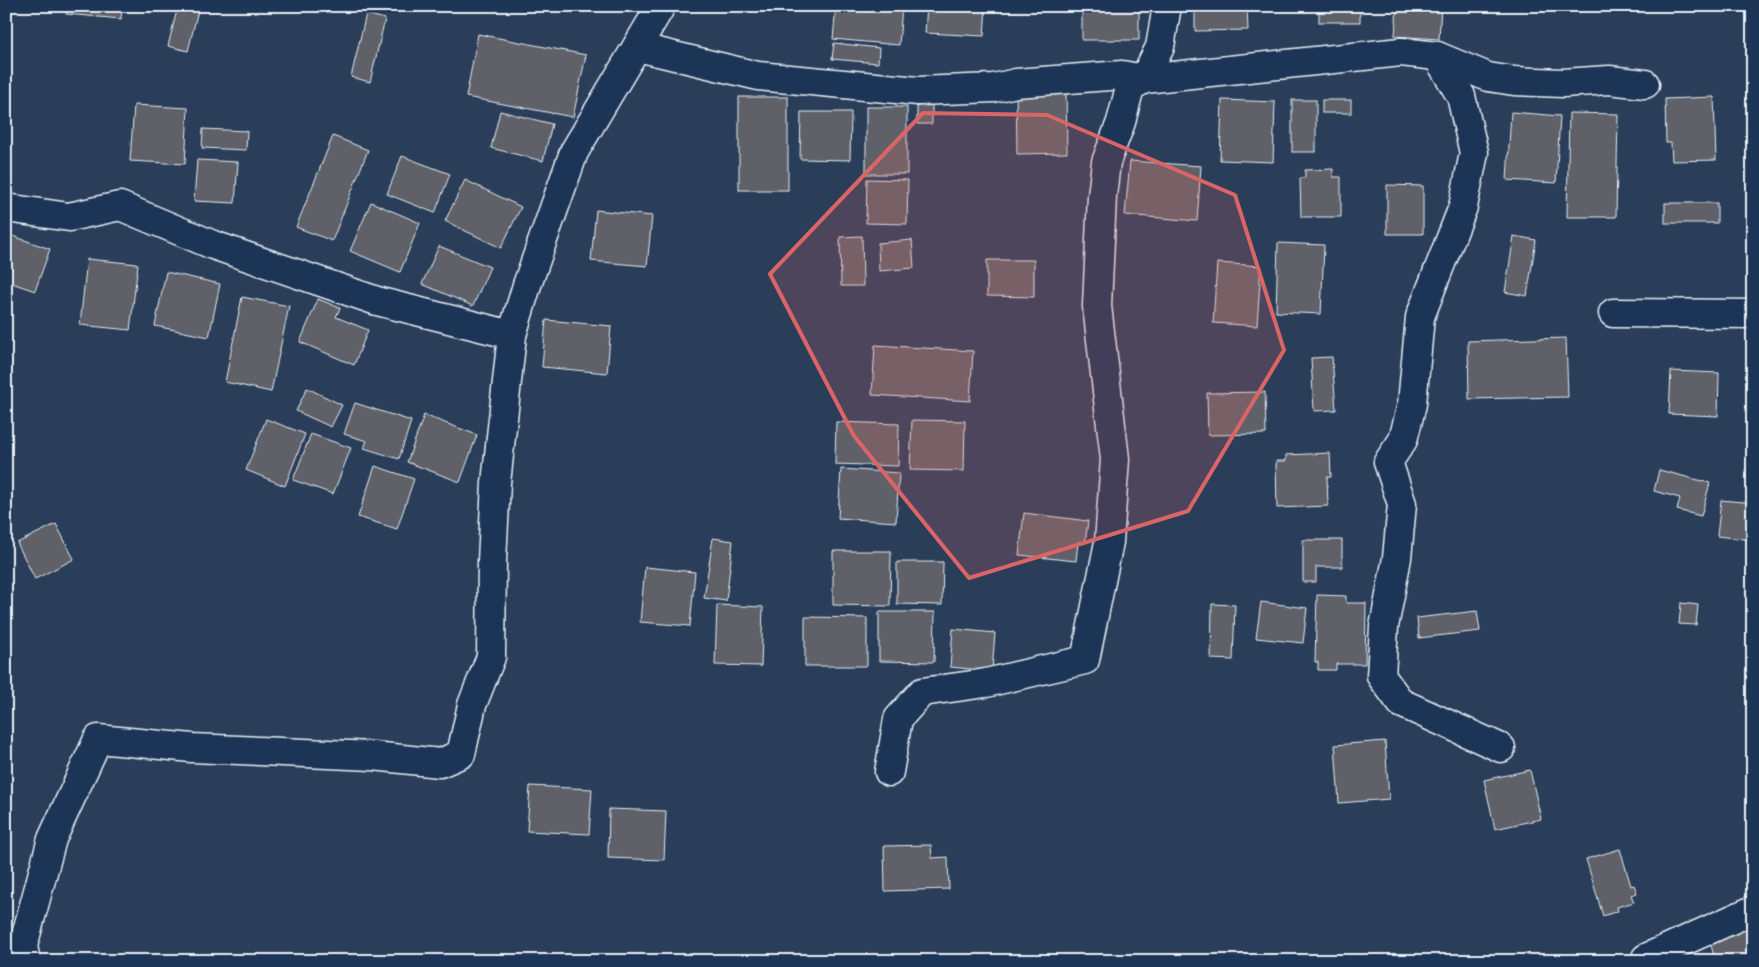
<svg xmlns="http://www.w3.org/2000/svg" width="1759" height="967" font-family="Caveat,sans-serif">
<rect width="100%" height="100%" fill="#2a3e5a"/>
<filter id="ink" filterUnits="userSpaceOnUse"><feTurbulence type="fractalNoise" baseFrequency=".02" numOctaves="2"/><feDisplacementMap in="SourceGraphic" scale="10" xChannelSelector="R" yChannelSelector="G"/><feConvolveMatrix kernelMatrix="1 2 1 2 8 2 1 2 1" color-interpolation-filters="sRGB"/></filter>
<g filter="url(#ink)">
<!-- building -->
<g fill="#5e6168" stroke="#e8f1f8">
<path d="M67 6H122L121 19 66 14Z"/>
<path d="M178 6H199L188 51 168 46Z"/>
<path d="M836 6H902L899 45 833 39Z"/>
<path d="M927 6H986L984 36 925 33Z"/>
<rect x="1082" y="6" width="57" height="34"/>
<path d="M1195 6H1247L1248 30 1195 31Z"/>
<rect x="1319" y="6" width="41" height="16"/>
<path d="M1397 6H1441L1439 39 1395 36Z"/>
<path d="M366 14 385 19 370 82 351 77Z"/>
<path d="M478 34 586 55 573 117 466 97Z"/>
<path d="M834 43 879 48 878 63 832 59Z"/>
<path d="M1016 89H1066L1067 153 1017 154Z"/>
<rect x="739" y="97" width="49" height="93"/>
<path d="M1714 97 1716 160 1672 161 1671 143H1666L1665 99Z"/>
<path d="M1222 100 1275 102 1273 162 1220 160Z"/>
<rect x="1292" y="100" width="24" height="52"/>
<rect x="1322" y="100" width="29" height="13"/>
<path d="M134 105 188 108 185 164 130 161Z"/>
<path d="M932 105V124H917V106Z"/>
<rect x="866" y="107" width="41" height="67"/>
<path d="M500 111 552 124 543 161 491 148Z"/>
<path d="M801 112H851L850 160 800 159Z"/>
<path d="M1511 112 1560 116 1556 183 1507 180Z"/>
<path d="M1569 113 1618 114 1616 217H1567Z"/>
<path d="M203 129 247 131 246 150 202 148Z"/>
<path d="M333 136 368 150 332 241 296 227Z"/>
<path d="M402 156 450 174 435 213 387 194Z"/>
<path d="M197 160 238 162 235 203 194 201Z"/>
<path d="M1130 161 1201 166 1197 221 1125 215Z"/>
<path d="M1333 169V177H1341V217H1301L1300 178H1305V170Z"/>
<path d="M867 179 908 180 907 224 866 223Z"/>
<path d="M465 180 521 207 501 248 445 221Z"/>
<path d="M1387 185 1423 186V234H1387Z"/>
<path d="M371 202 420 223 400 272 350 251Z"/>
<rect x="1665" y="203" width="52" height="20"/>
<path d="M596 210 652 216 647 266 591 261Z"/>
<path d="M10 235 50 249 35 291 6 281V244Z"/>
<path d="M862 236 863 286H841L840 237Z"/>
<path d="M1514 236 1536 240 1527 296 1505 292Z"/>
<path d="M912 240 914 268 879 271 878 243Z"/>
<path d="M1278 243 1324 245 1321 314 1276 312Z"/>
<path d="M439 246 490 267 473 306 422 284Z"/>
<path d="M87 259 138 264 130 330 80 325Z"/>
<path d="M987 260H1034V297L987 296Z"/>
<path d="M1217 263 1261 266 1257 326 1213 323Z"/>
<path d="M166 272 220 284 209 337 155 326Z"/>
<path d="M242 297 289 306 271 392 225 382Z"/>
<path d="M318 299 340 308 336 317 368 330 354 365 300 342Z"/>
<path d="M546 320 611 326 607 373 542 367Z"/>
<path d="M1566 338 1568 397 1469 399 1468 341Z"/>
<path d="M875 345 973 351 970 401 872 395Z"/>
<path d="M1332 357 1336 410 1314 411 1311 358Z"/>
<path d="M1671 371 1719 373 1718 416 1669 414Z"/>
<path d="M307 388 342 405 331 427 296 411Z"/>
<path d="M1265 392 1266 434 1208 435 1207 393Z"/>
<path d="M355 403 411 421 399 459 364 448 367 441 344 434Z"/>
<path d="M424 415 477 435 460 482 407 462Z"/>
<path d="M266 419 305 434 285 486 246 470Z"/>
<path d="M912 420 965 421 964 471 910 470Z"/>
<path d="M836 422 899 424 898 466 835 464Z"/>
<path d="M311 434 351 448 333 494 293 480Z"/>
<path d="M1330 453 1331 477H1327L1328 506 1277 508 1276 461H1286V455Z"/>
<path d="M375 466 414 479 397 529 358 517Z"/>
<path d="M841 469 899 473 896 522 838 518Z"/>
<path d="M1659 470 1710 483 1701 516 1677 510 1680 498 1654 491Z"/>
<path d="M1721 500 1753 503V540L1717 536Z"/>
<path d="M1024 513 1088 521 1085 543 1078 542 1076 561 1019 555Z"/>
<path d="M56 524 74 559 35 579 17 543Z"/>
<path d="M713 538 733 541 726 601 704 598Z"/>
<path d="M1303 540H1342V567H1316V582H1303Z"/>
<path d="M833 551H891L890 606 833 605Z"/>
<path d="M897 562H943L942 605 897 604Z"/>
<path d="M645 567 695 572 690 626 640 622Z"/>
<path d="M1317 595 1346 596V603H1366L1365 664H1336V670H1318V662H1315Z"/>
<path d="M1261 602 1307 608 1303 643 1256 638Z"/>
<path d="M1681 603 1698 605 1696 625 1679 624Z"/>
<path d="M1212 604 1235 605 1233 660 1211 659Z"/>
<path d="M717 605 763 607 761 666 715 665Z"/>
<path d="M1477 611 1480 631 1419 638 1417 618Z"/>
<path d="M879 612H935L934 662 879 661Z"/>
<path d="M805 617 867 618V666H805Z"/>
<path d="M953 629 995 633 992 671 950 667Z"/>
<path d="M1385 741 1389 799 1339 803 1335 745Z"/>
<path d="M1530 770 1541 819 1495 829 1484 780Z"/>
<path d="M530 786 592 789 589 834 527 831Z"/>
<path d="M609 809 666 811 664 860 608 858Z"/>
<path d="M931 845 932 858 948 857 949 889 885 891 884 846Z"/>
<path d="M1620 849 1631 886 1634 885 1637 893 1631 895 1634 902 1617 907 1618 911 1603 916 1586 859Z"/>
<path d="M1749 927 1753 959 1715 961 1710 941 1731 936 1730 931Z"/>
</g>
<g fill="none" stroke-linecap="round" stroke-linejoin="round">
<defs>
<g id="minor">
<path d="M637 47 758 76 918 91 994 88 1016 83 1122 75 1144 79 1401 52 1437 56 1488 77 1514 81 1563 83 1609 80 1645 84"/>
<path d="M1437 56 1461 96 1474 153 1463 207 1420 317 1412 404 1403 440 1388 462 1402 504 1397 558 1384 627 1381 676 1401 703 1501 748"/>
<path d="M6 208 69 217 120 206 213 245 377 301 512 335"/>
<path d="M1613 313 1753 314"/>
<path d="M889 772 898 719 922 692 986 683 1085 660 1109 542 1115 459 1097 306 1102 196 1106 162 1121 122 1130 87 1144 79 1160 47 1167 6"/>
<path d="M1646 958 1753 910"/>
<path d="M26 961 23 946 52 839 98 739 192 748 373 756 440 763 461 754 472 705 491 657 492 561 496 483 512 335 527 285 574 152 661 6"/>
</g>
</defs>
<!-- minor casing -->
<use href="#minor" stroke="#e8f1f8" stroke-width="31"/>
<!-- minor -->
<use href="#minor" stroke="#1d3557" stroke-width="28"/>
</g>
</g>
<!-- marked area -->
<path fill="#db6466" fill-opacity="0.2" stroke="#db6466" stroke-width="4" stroke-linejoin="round" d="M923 113 1047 115 1235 195 1284 350 1188 511 969 578 854 436 770 274Z"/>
<!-- margin -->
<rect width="1759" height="967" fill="none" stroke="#1d3557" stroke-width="25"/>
<rect x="12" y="12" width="1734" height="942" fill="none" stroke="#e8f1f8" stroke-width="2" filter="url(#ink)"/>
</svg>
